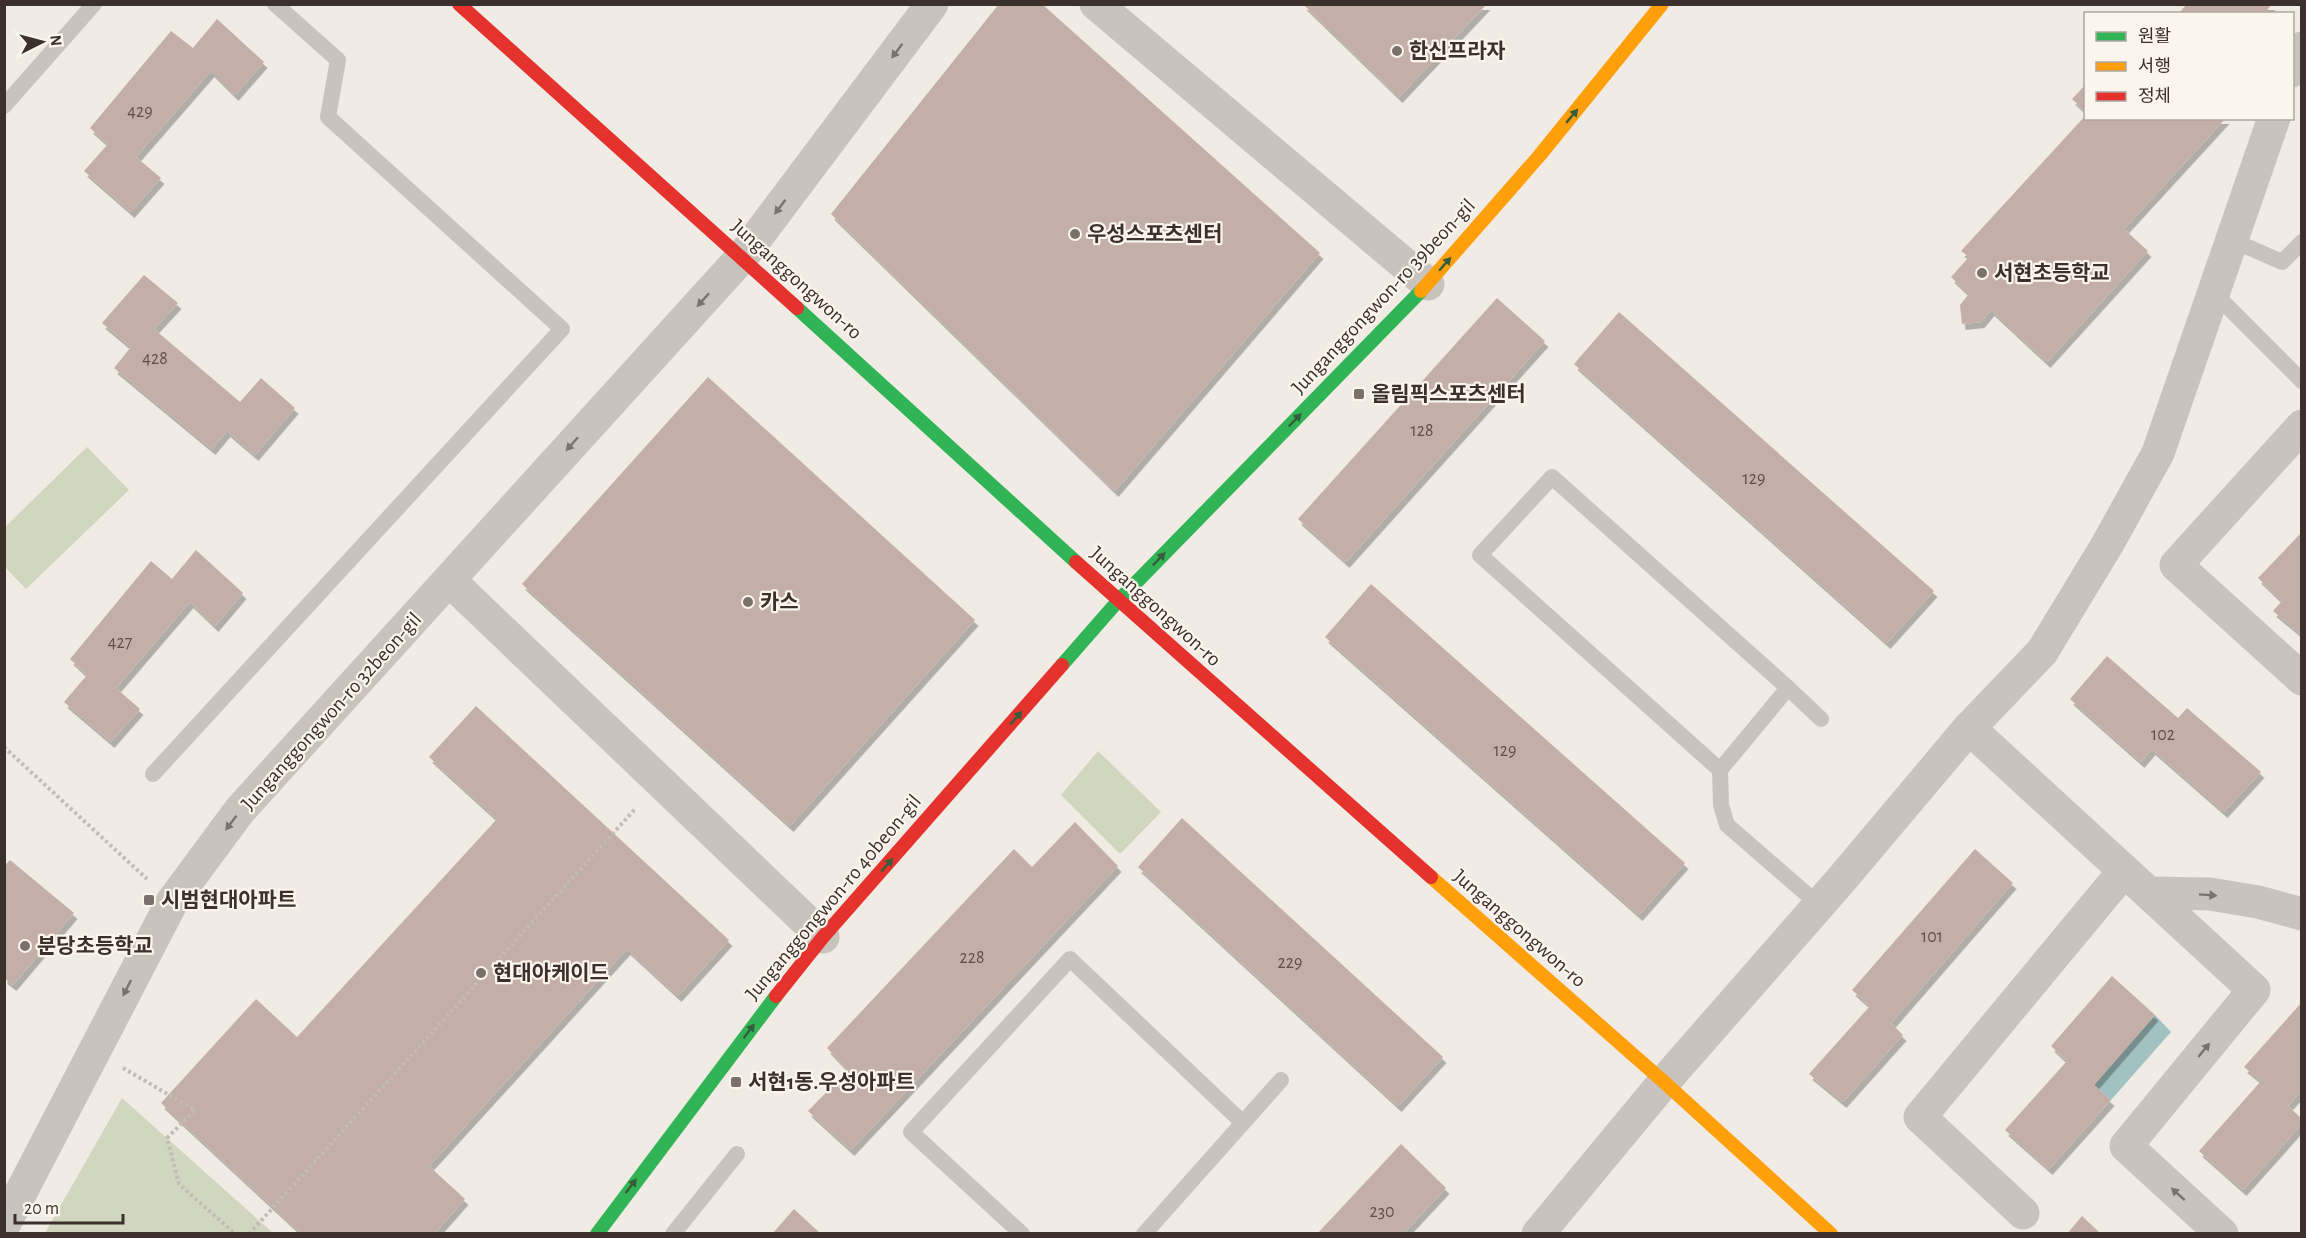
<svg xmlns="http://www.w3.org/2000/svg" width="2306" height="1238" font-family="'Alegreya Sans','Noto Sans KR',sans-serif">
<defs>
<filter id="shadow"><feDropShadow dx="3.5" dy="6" stdDeviation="0" flood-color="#0004"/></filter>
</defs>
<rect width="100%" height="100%" fill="#f0ebe5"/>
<!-- green -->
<g fill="#d1d6bf">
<path d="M87 447 129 490 26 589 5 567V527Z"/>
<path d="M1098 751 1161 812 1120 854 1061 795Z"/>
<path d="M122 1098 273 1233H45Z"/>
</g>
<!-- water -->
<path fill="#a1c2c1" d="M2155 1015 2171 1032 2111 1100 2094 1085Z"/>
<!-- building -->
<g fill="#c3afa7" filter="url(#shadow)">
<path d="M999 4H1042L1320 253 1115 491 831 214Z"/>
<path d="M1303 4H1487L1399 97Z"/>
<path d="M2187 4H2272L2264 14H2178Z"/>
<path d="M217 19 264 62 235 95 211 71 136 157 161 178 131 212 84 171 108 144 90 128 171 31 193 48Z"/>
<path d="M2086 84V112L2072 99Z"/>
<path d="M2086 115V118H2226L2124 229 2148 251 2047 362 1991 310 1981 322 1962 324 1960 305 1969 294 1951 277 1969 257 1961 251Z"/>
<path d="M144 275 178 303 154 329 240 402 261 378 295 408 255 455 227 431 212 449 114 368 131 347 102 323Z"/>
<path d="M1497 298 1545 341 1346 562 1298 519Z"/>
<path d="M1619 312 1934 591 1887 643 1574 364Z"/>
<path d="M708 377 975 620 790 826 522 584Z"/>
<path d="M2302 532V635L2273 611 2282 601 2258 578Z"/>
<path d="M196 550 243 593 215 626 190 602 116 688 140 709 111 742 64 702 87 675 70 659 151 561 172 579Z"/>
<path d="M1371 584 1685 863 1639 915 1325 637Z"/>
<path d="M2107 656 2178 718 2187 708 2261 772 2224 812 2152 749 2141 762 2070 699Z"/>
<path d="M476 706 729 940 678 996 627 949 429 1166 465 1199 434 1234H302L161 1103 256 999 297 1037 497 819 429 757Z"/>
<path d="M1182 818 1443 1057 1398 1106 1138 867Z"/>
<path d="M1075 822 1118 866 851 1150 808 1111 848 1070 827 1048 1014 849 1032 867Z"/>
<path d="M1975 849 2013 883 1891 1023 1903 1035 1843 1102 1809 1074 1870 1006 1852 990Z"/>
<path d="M10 860 74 913 13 985 4 978V866Z"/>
<path d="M2112 976 2155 1015 2094 1085 2111 1100 2049 1169 2005 1130 2067 1061 2051 1046Z"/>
<path d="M2302 1002V1090L2288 1106 2302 1119V1124L2243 1190 2199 1151 2261 1081 2244 1067Z"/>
<path d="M1401 1144 1446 1188 1403 1234H1317Z"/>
<path d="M794 1209 821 1234H772Z"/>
<path d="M2082 1216 2101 1234H2067Z"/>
</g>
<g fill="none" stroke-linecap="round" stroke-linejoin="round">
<!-- path -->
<g stroke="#c2bbb6" stroke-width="4" stroke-dasharray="3 3" stroke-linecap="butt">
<path d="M4 747 147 879"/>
<path d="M123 1068 195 1110 167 1138 179 1184 235 1234"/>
<path d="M249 1234 636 808"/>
</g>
<!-- lane -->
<g stroke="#c9c3be" stroke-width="16">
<path d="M4 106 94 4"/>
<path d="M2232 240 2282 262 2302 242"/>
<path d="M2213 292 2302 381"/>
<path d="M1788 688 1821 719"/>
<path d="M1720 770 1480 555 1552 477 1788 688 1720 770 1721 805 1727 825 1818 904"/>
<path d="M153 774 562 329 328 117 338 60 275 4"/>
<path d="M673 1234 737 1154"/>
<path d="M1022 1234 911 1132 1070 959 1242 1122"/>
<path d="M1144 1234 1281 1080"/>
</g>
<!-- street -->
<g stroke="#c9c3be" stroke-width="33">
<path d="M1096 4 1428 284"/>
<path d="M2292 71 2302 48"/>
<path d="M2302 426 2176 565 2302 679"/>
<path d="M449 580 823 937"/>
<path d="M1969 728 2254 990 2126 1146 2222 1234"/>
<path d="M2149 893 2210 894 2258 902 2302 914"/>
<path d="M2023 1213 1920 1117 2124 871"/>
<path d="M4 1225 172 902 240 810 742 257 932 4"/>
<path d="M1538 1234 1664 1082 1841 880 1969 728 2042 652 2107 545 2158 453 2274 118"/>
</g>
<!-- fast -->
<g stroke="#30b455" stroke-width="14">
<path d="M797 308 1076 562"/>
<path d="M1062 665 1118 601 1421 291"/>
<path d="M597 1234 776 996"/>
</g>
<!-- slow -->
<g stroke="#ff9f0a" stroke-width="14">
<path d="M1421 291 1540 155 1662 4"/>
<path d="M1431 877 1664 1082 1831 1234"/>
</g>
<!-- jam -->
<g stroke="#e5322d" stroke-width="14">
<path d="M459 4 797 308"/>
<path d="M1076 562 1431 877"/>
<path d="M776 996 823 937 1062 665"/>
</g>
</g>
<!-- one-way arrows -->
<defs><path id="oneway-solid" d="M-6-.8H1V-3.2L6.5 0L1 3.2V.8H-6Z" transform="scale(1.5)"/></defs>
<g fill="#7b726d">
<use href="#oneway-solid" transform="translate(897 51) rotate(127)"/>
<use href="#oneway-solid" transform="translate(780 207) rotate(127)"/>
<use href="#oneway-solid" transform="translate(703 300) rotate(132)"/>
<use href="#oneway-solid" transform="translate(572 444) rotate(132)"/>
<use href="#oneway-solid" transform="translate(231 823) rotate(127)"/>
<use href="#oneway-solid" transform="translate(2208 895) rotate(4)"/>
<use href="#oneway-solid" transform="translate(127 988) rotate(117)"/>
<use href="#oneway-solid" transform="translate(2204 1050) rotate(-51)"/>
<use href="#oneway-solid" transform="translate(2178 1194) rotate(-138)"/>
</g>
<g fill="#375e3a">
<use href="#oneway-solid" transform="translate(1572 116) rotate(-50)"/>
<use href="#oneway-solid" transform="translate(1445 264) rotate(-49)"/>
<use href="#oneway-solid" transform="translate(1295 420) rotate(-46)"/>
<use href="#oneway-solid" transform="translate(1159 559) rotate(-46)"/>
<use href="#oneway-solid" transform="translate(1016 718) rotate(-49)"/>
<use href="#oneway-solid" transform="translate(887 865) rotate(-49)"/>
<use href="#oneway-solid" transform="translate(749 1031) rotate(-53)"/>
<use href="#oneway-solid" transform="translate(631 1186) rotate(-53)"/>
</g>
<!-- markers -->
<g fill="#7a716c" stroke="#fbf5ee" stroke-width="2">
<circle cx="1397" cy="51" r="6"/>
<circle cx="1075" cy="234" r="6"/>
<circle cx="1982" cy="273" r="6"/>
<rect x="1353" y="388" width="12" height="12" rx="3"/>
<circle cx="748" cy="602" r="6"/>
<rect x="143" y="894" width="12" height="12" rx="3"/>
<circle cx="25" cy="946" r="6"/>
<circle cx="481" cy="973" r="6"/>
<rect x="730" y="1076" width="12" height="12" rx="3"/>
</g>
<g text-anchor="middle" stroke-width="4.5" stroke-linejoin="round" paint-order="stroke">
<!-- number labels -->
<g font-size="18" fill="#5d504a">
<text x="140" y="117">429</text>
<text x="155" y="364">428</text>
<text x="1422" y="436">128</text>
<text x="1754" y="484">129</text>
<text x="120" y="648">427</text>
<text x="2163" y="740">102</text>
<text x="1505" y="756">129</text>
<text x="1932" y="942">101</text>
<text x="972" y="963">228</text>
<text x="1290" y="968">229</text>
<text x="1382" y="1217">230</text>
</g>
<!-- poi labels -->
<g font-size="21" font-weight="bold" fill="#3b302b" stroke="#fbf5ee" text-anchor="start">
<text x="1409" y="58">한신프라자</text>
<text x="1087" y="241">우성스포츠센터</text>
<text x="1994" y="280">서현초등학교</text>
<text x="1371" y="401">올림픽스포츠센터</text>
<text x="760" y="609">카스</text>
<text x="161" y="907">시범현대아파트</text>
<text x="37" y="953">분당초등학교</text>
<text x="493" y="980">현대아케이드</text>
<text x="748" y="1089">서현1동.우성아파트</text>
</g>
<!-- street labels -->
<g font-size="21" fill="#3b302b" stroke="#fbf5ee">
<text transform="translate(797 279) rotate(42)" y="7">Junganggongwon-ro</text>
<text transform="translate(1383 296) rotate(-47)" y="7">Junganggongwon-ro 39beon-gil</text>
<text transform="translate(1156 606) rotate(42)" y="7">Junganggongwon-ro</text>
<text transform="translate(331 711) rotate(-48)" y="7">Junganggongwon-ro 32beon-gil</text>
<text transform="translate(833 897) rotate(-50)" y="7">Junganggongwon-ro 40beon-gil</text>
<text transform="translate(1520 928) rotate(41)" y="7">Junganggongwon-ro</text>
</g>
</g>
<!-- border -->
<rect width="2306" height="1238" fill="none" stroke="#3b302b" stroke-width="12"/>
<!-- legend -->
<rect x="2084" y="12" width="210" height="108" fill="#fbf5ee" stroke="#aea6a0" stroke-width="1.5"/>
<rect x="2096" y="32" width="30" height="9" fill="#30b455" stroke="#aea6a0" stroke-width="1.5"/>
<text x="2138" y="42" font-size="18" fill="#3b302b">원활</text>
<rect x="2096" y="62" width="30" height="9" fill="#ff9f0a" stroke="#aea6a0" stroke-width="1.5"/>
<text x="2138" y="72" font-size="18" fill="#3b302b">서행</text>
<rect x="2096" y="92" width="30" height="9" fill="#e5322d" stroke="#aea6a0" stroke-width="1.5"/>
<text x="2138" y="102" font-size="18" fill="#3b302b">정체</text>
<!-- north arrow -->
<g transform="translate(42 42) rotate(84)" stroke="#fbf5ee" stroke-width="4.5" paint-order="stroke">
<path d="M0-4.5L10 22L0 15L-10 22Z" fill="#3b302b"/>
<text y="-9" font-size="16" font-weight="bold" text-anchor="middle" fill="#3b302b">N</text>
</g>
<!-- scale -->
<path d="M15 1214v9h108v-9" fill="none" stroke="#3b302b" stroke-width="3"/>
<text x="24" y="1214" font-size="18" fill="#3b302b" stroke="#fbf5ee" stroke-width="4.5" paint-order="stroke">20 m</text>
</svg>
